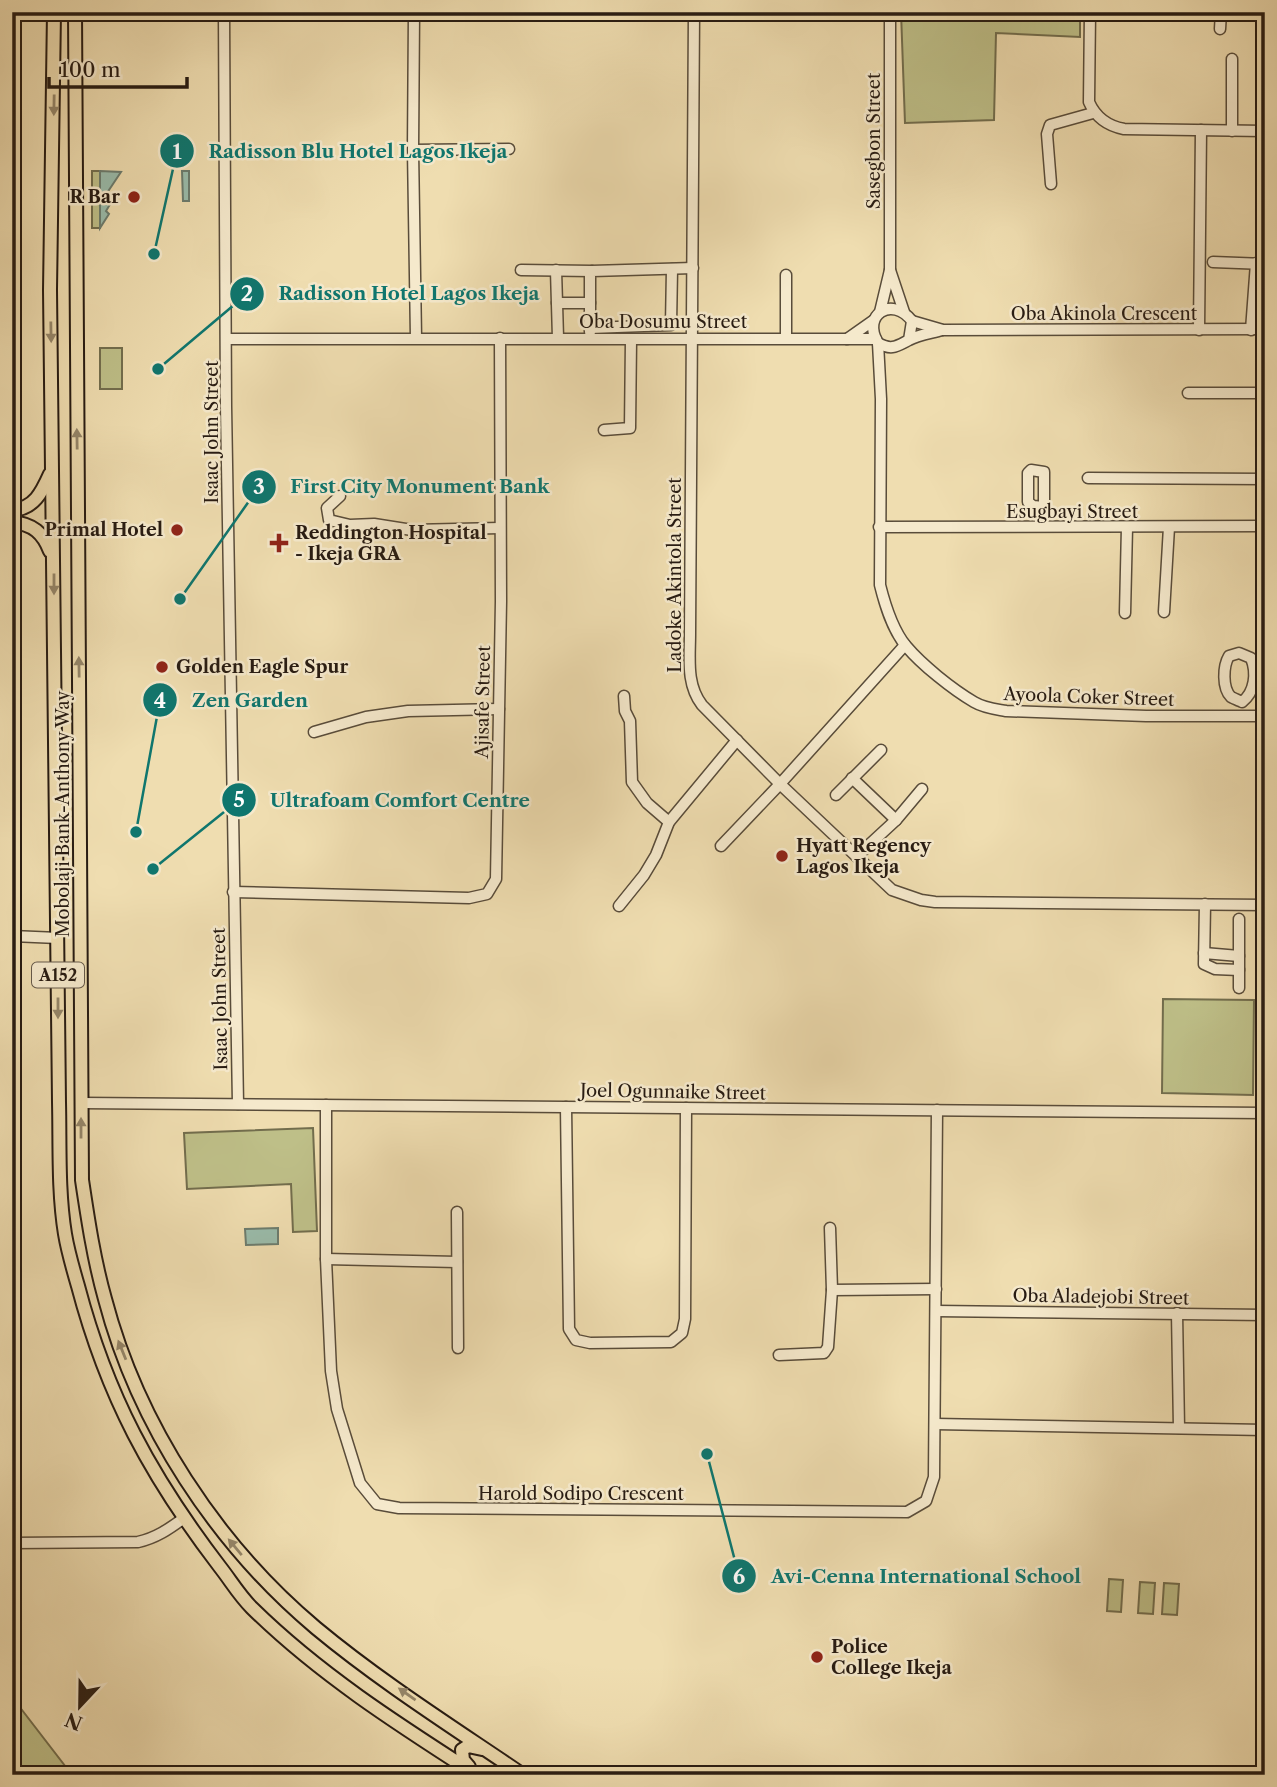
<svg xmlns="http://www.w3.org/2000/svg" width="1277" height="1787" font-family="'Libre Caslon Text',serif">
<rect width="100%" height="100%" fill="#efddb0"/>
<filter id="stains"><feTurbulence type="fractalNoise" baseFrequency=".00286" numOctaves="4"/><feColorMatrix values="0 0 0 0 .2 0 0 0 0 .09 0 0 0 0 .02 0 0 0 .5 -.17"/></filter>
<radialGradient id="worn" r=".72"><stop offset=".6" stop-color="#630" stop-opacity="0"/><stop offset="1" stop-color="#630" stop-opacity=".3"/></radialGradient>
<!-- green -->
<g fill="#bebf88" stroke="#726d4d" stroke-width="2">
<path d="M901 12H1080V37L996 33 994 120 905 123Z"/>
<rect x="92" y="171" width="8" height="57"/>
<rect x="100" y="348" width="22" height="41"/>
<path d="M1163 999 1254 1000 1253 1095 1162 1093Z"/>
<path d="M313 1128 317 1231 293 1232 291 1184 187 1189 184 1133Z"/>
<path d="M1109 1579 1123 1580 1121 1612 1107 1611Z"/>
<path d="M1140 1582 1155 1583 1153 1614 1138 1613Z"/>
<path d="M1164 1583 1179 1584 1177 1615 1162 1614Z"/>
<path d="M12 1697 72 1775H12Z"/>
</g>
<!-- water -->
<g fill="#9abcab" stroke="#6c7c6e" stroke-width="2">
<path d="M100 171 121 172 105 196 112 201 106 211 109 214 100 228Z"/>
<path d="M182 171H189V201H183Z"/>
<path d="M278 1228V1244L246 1245 245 1229Z"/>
</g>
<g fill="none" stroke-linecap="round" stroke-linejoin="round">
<defs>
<g id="minor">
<path d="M224 12 226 406 238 1104"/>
<path d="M414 12 413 150 416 338"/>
<path d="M694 12 690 633C690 659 686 684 702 705L780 784 892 890 921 900 935 902 1265 905"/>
<path d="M890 12V270L904 312"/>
<path d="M1090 12 1089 102C1096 118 1108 126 1124 129L1265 131"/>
<path d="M1220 29 1221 12"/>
<path d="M1232 131V59"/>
<path d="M413 150 509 149"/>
<path d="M1051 184 1047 134 1050 125 1093 113"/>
<path d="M1213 262 1265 264"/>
<path d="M521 270 592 271"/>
<path d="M556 270 558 338"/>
<path d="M557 303H590"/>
<path d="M880 312 890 270"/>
<path d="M912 321 943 330 1265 329"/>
<path d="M590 328 671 325 672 269"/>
<path d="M1199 330 1201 130"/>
<path d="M1251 330 1256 263"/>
<path d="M590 332V274L592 271 693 268"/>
<path d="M786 338V275"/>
<path d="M227 339H876"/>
<path d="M847 339 874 320"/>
<path d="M909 340 912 321C892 295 861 315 878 343 892 351 897 346 909 340 918 335 932 333 942 330"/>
<path d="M878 343 881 399 880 585C885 605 892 629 906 646 922 665 952 689 974 702 984 708 995 709 1006 711L1146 716H1265"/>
<path d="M1188 393H1265"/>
<path d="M604 430 630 428 631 340"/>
<path d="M1088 478 1265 479"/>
<path d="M340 496 327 508 329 520 350 525 374 524 412 530 500 528"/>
<path d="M1041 520 1044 507V472L1031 470 1028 473V502L1033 506 1044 507"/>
<path d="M879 527 1265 526"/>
<path d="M1164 612 1169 527"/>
<path d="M1125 613 1127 527"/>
<path d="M1239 653 1251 658C1257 673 1255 692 1242 702 1240 701 1233 698 1231 697 1222 688 1223 666 1229 656Z"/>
<path d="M624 696 625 711 630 721 632 782 647 803 669 822"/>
<path d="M314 732 366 717 408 711 499 709"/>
<path d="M852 778 896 820"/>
<path d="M836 795 881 750"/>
<path d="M721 846 780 784 905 645"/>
<path d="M857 856 896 820 922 789"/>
<path d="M233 892 469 898 487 894 496 879 501 601 500 338"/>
<path d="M1205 904 1204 964 1215 969 1239 970"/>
<path d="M619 906 644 875 656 855 669 822 737 740"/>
<path d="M12 936 58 938"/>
<path d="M1204 953 1239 956"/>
<path d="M1239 988V919"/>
<path d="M82 1103 1265 1113"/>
<path d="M326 1105V1259L331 1371 337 1409 360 1483 377 1504 399 1508 907 1512 926 1501 934 1477 937 1110"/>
<path d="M566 1107 569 1329 576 1340 590 1343 671 1342 682 1333 685 1319 686 1108"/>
<path d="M457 1212 458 1348"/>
<path d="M326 1259 457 1262"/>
<path d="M832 1290 936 1289"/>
<path d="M936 1311 1265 1315"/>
<path d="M1177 1313 1179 1428"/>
<path d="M779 1355 824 1353 828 1347 832 1290 830 1228"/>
<path d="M935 1424 1265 1430"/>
<path d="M12 1543 138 1542C156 1538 169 1529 184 1518"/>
</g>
<g id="major">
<path d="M54 12 50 290 59 1102C60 1146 58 1191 65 1234 68 1252 73 1269 78 1286 107 1396 151 1477 220 1567 231 1581 239 1595 252 1608 319 1674 399 1725 477 1775"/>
<path d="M75 12 82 1180C88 1220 94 1260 105 1299 138 1425 217 1545 316 1628 381 1682 454 1728 523 1775"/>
<path d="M12 510C34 509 42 492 50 474"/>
<path d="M12 522C33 524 43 533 50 551"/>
<path d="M469 1767 463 1760 462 1750 468 1746 482 1749"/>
</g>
</defs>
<!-- minor casing -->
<use href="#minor" stroke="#594c3a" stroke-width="13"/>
<!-- major casing -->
<use href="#major" stroke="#271b12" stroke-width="16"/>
<!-- minor -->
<use href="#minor" stroke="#f5e9cc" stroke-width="10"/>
<!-- major -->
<use href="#major" stroke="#efddb0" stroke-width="12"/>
</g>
<!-- one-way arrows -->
<defs><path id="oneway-solid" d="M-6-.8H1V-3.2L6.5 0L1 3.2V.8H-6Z" transform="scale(1.75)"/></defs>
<g fill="#958669">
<use href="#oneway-solid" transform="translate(54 105) rotate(91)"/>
<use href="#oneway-solid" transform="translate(51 332) rotate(89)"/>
<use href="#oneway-solid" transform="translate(77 439) rotate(-91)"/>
<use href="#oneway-solid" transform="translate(54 584) rotate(90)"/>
<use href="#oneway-solid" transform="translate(79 667) rotate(-91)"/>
<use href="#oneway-solid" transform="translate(58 1008) rotate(90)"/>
<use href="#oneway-solid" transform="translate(81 1128) rotate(-90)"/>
<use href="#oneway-solid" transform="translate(122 1350) rotate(-112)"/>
<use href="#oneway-solid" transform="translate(235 1547) rotate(-130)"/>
<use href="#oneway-solid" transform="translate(407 1694) rotate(-145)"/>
</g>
<!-- markers -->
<g fill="#8f2418" stroke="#f5e9cc" stroke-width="2.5">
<circle cx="134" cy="197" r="7"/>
<circle cx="177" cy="530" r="7"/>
<path d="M275.5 532.5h7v7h7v7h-7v7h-7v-7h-7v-7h7z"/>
<circle cx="162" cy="667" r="7"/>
<circle cx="782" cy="856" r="7"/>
<circle cx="817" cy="1657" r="7"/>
</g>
<g text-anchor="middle" stroke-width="5" stroke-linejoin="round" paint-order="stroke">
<!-- shield labels -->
<rect fill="#f5e9cc" stroke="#65594a" stroke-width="2" x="32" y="962.5" width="52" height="25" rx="5"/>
<g font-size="16" font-weight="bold" fill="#271b12">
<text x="58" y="981">A152</text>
</g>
<!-- street labels -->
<g font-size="18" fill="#271b12" stroke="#f5e9cc">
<text transform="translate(874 141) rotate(-90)" y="6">Sasegbon Street</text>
<text x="1104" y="320">Oba Akinola Crescent</text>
<text x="663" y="328">Oba Dosumu Street</text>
<text transform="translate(212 432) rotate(-90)" y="6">Isaac John Street</text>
<text x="1072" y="518">Esugbayi Street</text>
<text transform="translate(675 575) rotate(-90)" y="6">Ladoke Akintola Street</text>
<text transform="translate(1089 697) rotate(2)" y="6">Ayoola Coker Street</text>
<text transform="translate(483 702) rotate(-89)" y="6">Ajisafe Street</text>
<text transform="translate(63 814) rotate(-90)" y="6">Mobolaji Bank-Anthony Way</text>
<text transform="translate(220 999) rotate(-91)" y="6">Isaac John Street</text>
<text transform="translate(673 1092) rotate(1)" y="6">Joel Ogunnaike Street</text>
<text transform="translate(1101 1297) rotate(1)" y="6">Oba Aladejobi Street</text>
<text x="581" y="1500">Harold Sodipo Crescent</text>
</g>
<!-- poi labels -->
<g font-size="18" font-weight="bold" fill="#271b12" stroke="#f5e9cc" text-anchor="start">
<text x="120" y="203" text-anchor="end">R Bar</text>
<text x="163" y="536" text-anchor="end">Primal Hotel</text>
<text x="295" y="539">Reddington Hospital<tspan x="295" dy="21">- Ikeja GRA</tspan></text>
<text x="176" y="673">Golden Eagle Spur</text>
<text x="796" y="852">Hyatt Regency<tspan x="796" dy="21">Lagos Ikeja</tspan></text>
<text x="831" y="1653">Police<tspan x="831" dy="21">College Ikeja</tspan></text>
</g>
</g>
<!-- callouts -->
<path fill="none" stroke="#0f766e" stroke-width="2.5" d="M154 254L177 151M158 369L247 294M180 599L259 487M136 832L160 700M153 869L239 800M707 1454L739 1576"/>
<g fill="#0f766e" stroke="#f5e9cc" stroke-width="2.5">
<circle cx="154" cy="254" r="7"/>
<circle cx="158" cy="369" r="7"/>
<circle cx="180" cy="599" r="7"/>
<circle cx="136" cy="832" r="7"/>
<circle cx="153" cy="869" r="7"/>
<circle cx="707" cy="1454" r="7"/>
<circle cx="177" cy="151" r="18"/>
<circle cx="247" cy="294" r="18"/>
<circle cx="259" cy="487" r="18"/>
<circle cx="160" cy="700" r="18"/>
<circle cx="239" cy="800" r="18"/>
<circle cx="739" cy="1576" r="18"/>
</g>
<g font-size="21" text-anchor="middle" font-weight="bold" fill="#fff">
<text x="177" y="159">1</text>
<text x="247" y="301">2</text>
<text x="259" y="494">3</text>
<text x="160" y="708">4</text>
<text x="239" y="807">5</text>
<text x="739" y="1584">6</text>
</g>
<g font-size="19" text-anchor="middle" font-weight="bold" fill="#0f766e" stroke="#f5e9cc" stroke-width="5" stroke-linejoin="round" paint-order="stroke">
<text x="358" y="158">Radisson Blu Hotel Lagos Ikeja</text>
<text x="409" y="300">Radisson Hotel Lagos Ikeja</text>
<text x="420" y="493">First City Monument Bank</text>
<text x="250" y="707">Zen Garden</text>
<text x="400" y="807">Ultrafoam Comfort Centre</text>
<text x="926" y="1583">Avi-Cenna International School</text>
</g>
<!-- margin -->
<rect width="1277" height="1787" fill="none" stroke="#efddb0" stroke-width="42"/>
<rect x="14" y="14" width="1249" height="1759" fill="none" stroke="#271b12" stroke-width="3.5"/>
<rect x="21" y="21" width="1235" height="1745" fill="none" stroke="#271b12" stroke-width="2"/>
<!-- north arrow -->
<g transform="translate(80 1706) rotate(202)" stroke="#f5e9cc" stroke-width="5" paint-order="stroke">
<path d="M0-5L12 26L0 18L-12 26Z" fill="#271b12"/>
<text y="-10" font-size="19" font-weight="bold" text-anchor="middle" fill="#271b12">N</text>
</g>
<!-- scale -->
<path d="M49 77v10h138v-10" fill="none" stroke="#271b12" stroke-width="3.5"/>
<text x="60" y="77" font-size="21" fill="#271b12" stroke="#f5e9cc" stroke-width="5" paint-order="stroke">100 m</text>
<rect width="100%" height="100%" filter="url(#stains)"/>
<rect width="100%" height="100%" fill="url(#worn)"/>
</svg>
